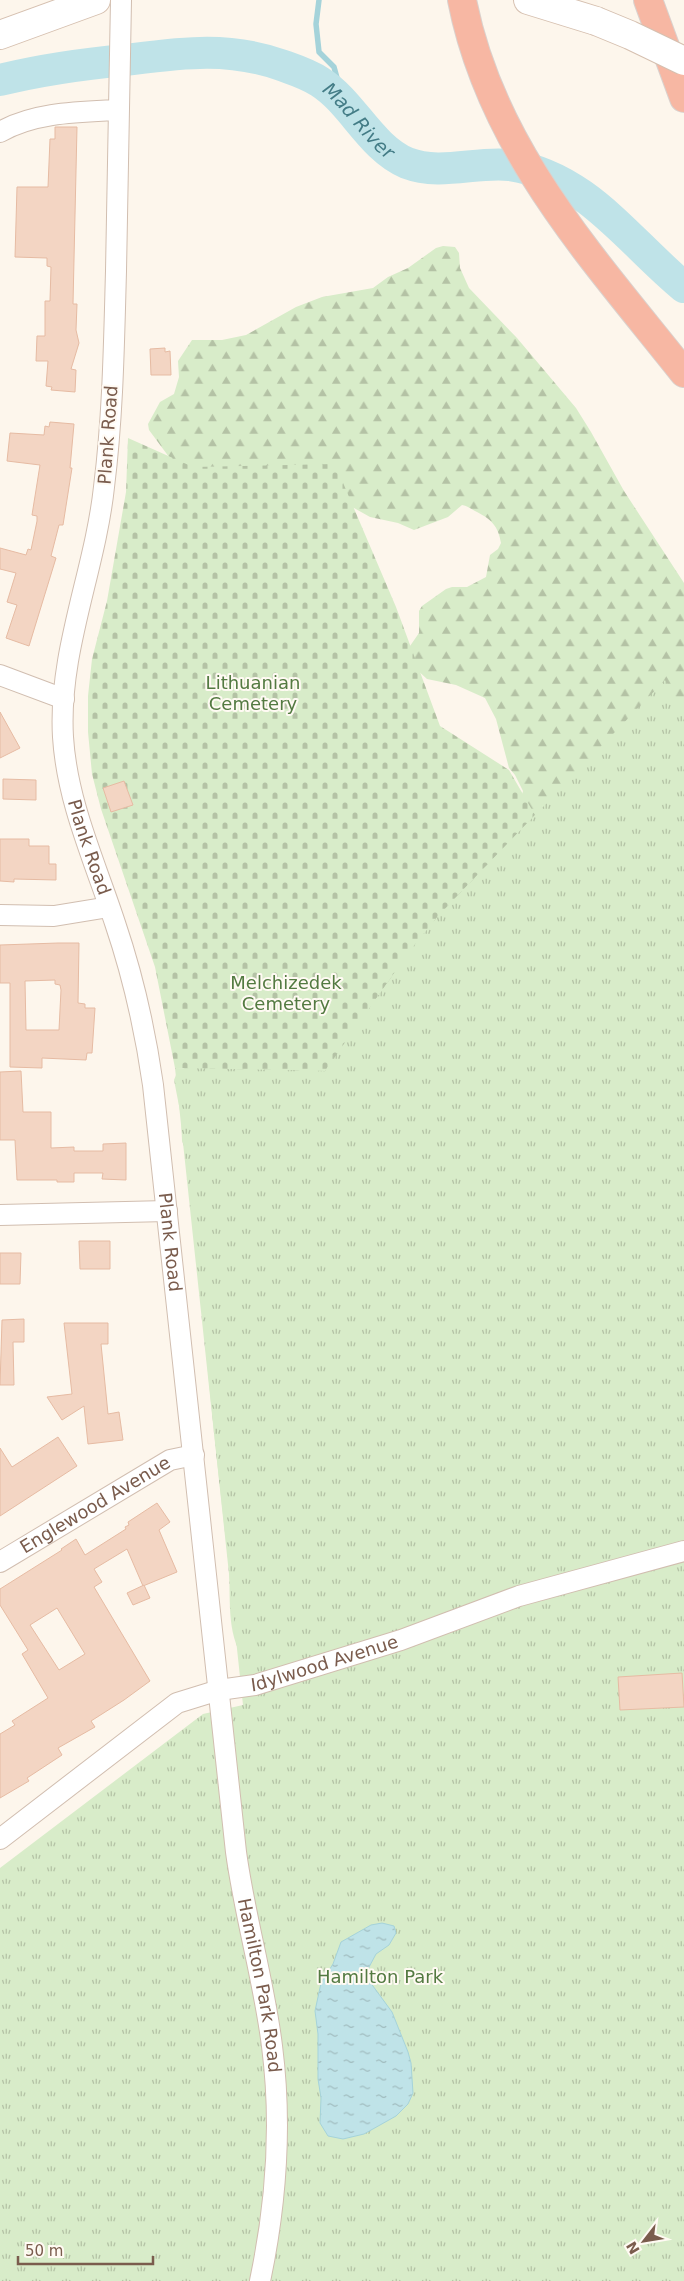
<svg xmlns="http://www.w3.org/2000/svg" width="684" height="2281" font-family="'DejaVu Sans',sans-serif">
<defs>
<pattern id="forest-firs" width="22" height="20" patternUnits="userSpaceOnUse" patternTransform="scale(1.25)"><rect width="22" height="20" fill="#d8ecc9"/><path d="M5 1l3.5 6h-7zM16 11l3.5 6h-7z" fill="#b4c2a5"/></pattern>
<pattern id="cemetery-stones" width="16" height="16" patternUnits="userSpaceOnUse" patternTransform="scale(1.25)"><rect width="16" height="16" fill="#d8ecc9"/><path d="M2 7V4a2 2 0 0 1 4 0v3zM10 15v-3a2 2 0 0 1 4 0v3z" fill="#b4c2a5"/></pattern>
<pattern id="park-tufts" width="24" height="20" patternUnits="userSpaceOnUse" patternTransform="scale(1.25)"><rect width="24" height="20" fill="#d8ecc9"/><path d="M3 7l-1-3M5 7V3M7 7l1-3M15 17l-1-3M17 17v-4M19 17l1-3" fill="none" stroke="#b4c2a5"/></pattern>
<pattern id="water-ripples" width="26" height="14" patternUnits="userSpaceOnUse" patternTransform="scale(1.25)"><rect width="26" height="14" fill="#bfe3e8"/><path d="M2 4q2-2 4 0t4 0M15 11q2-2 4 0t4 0" fill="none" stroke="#a0bbbe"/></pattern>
</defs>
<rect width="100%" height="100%" fill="#fdf6ec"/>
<!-- forest -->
<path fill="url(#forest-firs)" d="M443 246 455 247 459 253 460 268 469 288 517 338 576 408 591 432 624 491 684 583V890L241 1654C225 1627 232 1589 228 1558 212 1423 200 1289 187 1154L182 1141 181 1116 174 1080 176 1075 521 798 523 791 515 775 509 768 496 719 485 698 456 685 427 679 415 668 410 656V646L419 633V611L422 606 446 589 452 587H467L486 577 490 555 498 549 501 543C498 526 492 520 477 512 471 509 468 506 462 505L448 517 414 530 398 523 370 517 354 508 198 471 169 457 149 430 148 424 160 402 174 394 179 377 178 361 192 340H222L246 335 296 307 322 297 373 288 388 277 408 268 436 248Z"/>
<!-- cemetery -->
<path fill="url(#cemetery-stones)" d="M128 438 193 467 335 464 396 607 440 726 509 770 535 815 439 915 412 948 325 1071 175 1068 155 967 101 809 92 774 88 732V696L92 659 107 601 126 492Z"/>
<!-- park -->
<path fill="url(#park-tufts)" d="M665 680 684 711V2281H0V1868L203 1714 243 1705 175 1068 325 1071 412 948 439 915Z"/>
<!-- water -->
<path fill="url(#water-ripples)" stroke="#a5d3da" d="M382 1923 394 1926 396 1933 389 1945 376 1954 368 1969V1976L370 1982 392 2012 408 2052 411 2063 413 2093 408 2104 396 2116 364 2134 343 2139 328 2136 320 2123 321 2098 318 2079V2034L315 2011 321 1983 333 1964 341 1942 371 1925Z"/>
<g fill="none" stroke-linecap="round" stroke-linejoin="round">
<!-- stream -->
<path stroke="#a5d3da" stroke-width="5.5" d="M319 0 316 24 319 52 334 67 340 89 338 97"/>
<!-- river -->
<path stroke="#bfe3e8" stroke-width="32" id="s1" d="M0 80C41 70 83 64 125 60 181 53 227 46 281 65 295 70 308 74 320 82 353 103 370 147 407 163 441 176 476 161 510 165 586 176 629 242 684 287"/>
</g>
<!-- building -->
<g fill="#f3d5c3" stroke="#e6bba3" fill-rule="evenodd">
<path d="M55 127H77L73 304H77L76 330 79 343 71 369 76 370 75 392 51 390 52 387 46 386 48 361H36L37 336H45V301H50L51 267 47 266V258L15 257 17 187H48L50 139H55Z"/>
<path d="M165 348V352L170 351 171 375H151L150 349Z"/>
<path d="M50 422 74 424 70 468H72L63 525H59L51 556 56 558 29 646 6 638 17 605 7 602 16 573 0 569V548L26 555 28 549 31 550 37 521V516L32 515 40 465 7 461 10 433 44 435 45 426 49 427Z"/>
<path d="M0 712 20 748 0 758Z"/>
<path d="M3 779 36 780V800L3 799Z"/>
<path d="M124 781 133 805 111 812 103 788Z"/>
<path d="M0 839H29V846H49V864H56V880L14 879V882L0 881Z"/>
<path d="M58 943H79L78 1003 85 1004V1008H95L92 1053H87L86 1060 42 1058V1068L10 1067V983H0V945ZM55 980V984L60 985 61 990 59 1030H26L25 981Z"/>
<path d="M21 1071 23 1112H51V1148L74 1147V1151H103V1144L126 1143V1180L102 1179 103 1173H74V1182H57V1180H17L15 1140H0V1072Z"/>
<path d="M79 1241H110V1269H80Z"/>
<path d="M0 1253H21L20 1284H0Z"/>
<path d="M24 1319V1342H13L14 1385H0L2 1320Z"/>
<path d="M64 1323H108V1344H101L108 1414 119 1412 123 1440 88 1444 84 1406 62 1420 47 1397 72 1394Z"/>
<path d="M58 1437 77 1466 0 1516V1448L12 1467Z"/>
<path d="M157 1503 170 1522 159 1530 177 1572 143 1586 127 1549 94 1569 102 1582 94 1587 150 1681 124 1700 91 1721 95 1727 58 1748 62 1755 27 1778 29 1781 0 1798V1734L15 1725 12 1721 48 1698 22 1654 28 1650 0 1605V1589L62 1550 61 1549 76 1539 85 1555 126 1529 125 1527 129 1525 128 1522ZM57 1608 85 1654 59 1670 30 1625Z"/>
<path d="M144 1585 150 1598 133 1605 127 1593Z"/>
<path d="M682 1673 684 1707 620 1710 618 1677Z"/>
</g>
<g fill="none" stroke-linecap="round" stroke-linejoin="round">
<defs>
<g id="street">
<path id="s2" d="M121 0C119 90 118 181 116 271 114 343 113 415 104 487 95 571 58 652 63 737 67 802 95 862 115 923 133 976 145 1029 153 1085L236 1852C245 1918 264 1981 272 2046 282 2124 276 2205 260 2281"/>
<path d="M0 132C35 112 79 112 118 110"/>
<path d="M0 675 64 699"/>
<path d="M0 915 54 916 109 907"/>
<path d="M0 1215 167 1211"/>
<path id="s3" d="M0 1562 170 1460 194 1455"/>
<path id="s4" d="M0 1839 177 1703 219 1690 255 1685 401 1640 519 1596 684 1551"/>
</g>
<g id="secondary">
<path d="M528 0 596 21"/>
<path d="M0 35 96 0"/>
</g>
<g id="highway">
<path d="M462 0C491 149 593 258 684 373"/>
<path d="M648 0 684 98"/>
</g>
</defs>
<!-- street casing -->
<use href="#street" stroke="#d1beb0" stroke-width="22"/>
<!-- secondary casing -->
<use href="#secondary" stroke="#d6c0b0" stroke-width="30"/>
<!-- highway casing -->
<use href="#highway" stroke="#dad1cd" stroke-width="30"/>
<!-- street -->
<use href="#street" stroke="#fff" stroke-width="20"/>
<!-- secondary -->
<use href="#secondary" stroke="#fff" stroke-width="28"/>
<!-- highway -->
<use href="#highway" stroke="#f7b7a3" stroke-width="28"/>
<defs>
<path id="secondary-bridge" d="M596 21 630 35 684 61"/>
</defs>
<!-- secondary-bridge casing -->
<use href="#secondary-bridge" stroke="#d6c0b0" stroke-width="30" stroke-linecap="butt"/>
<!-- secondary-bridge -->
<use href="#secondary-bridge" stroke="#fff" stroke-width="28"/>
</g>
<g text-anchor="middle" stroke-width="4" stroke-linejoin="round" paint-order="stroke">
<!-- street labels -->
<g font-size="18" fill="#7a5c4d" stroke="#fffaf3">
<text transform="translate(108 435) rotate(-86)" y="6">Plank Road</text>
<text dy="6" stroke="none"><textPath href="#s2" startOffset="855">Plank Road</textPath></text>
<text dy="6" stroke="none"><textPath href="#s2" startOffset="1260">Plank Road</textPath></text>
<text dy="6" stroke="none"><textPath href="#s3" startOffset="111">Englewood Avenue</textPath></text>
<text dy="6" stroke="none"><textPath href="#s4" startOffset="376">Idylwood Avenue</textPath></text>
<text dy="6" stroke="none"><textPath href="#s2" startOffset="2009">Hamilton Park Road</textPath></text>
</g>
<!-- park labels -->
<g font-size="18" fill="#537a41" stroke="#fffaf3">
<text x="253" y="689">Lithuanian<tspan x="253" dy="21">Cemetery</tspan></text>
<text x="286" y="989">Melchizedek<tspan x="286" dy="21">Cemetery</tspan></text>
<text x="380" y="1983">Hamilton Park</text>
</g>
<!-- water labels -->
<g font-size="19" font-style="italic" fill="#437c86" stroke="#fffaf3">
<text dy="7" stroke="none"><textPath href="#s1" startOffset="382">Mad River</textPath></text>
</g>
</g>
<!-- north arrow -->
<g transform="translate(644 2241) rotate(239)" stroke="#fffaf3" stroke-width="4" paint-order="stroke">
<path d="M0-4L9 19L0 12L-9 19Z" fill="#7a5c4d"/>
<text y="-8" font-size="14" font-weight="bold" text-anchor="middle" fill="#7a5c4d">N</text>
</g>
<!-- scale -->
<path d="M18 2256v8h135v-8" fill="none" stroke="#7a5c4d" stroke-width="2.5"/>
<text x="25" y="2256" font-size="15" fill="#7a5c4d" stroke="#fffaf3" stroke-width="4" paint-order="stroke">50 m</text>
</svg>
